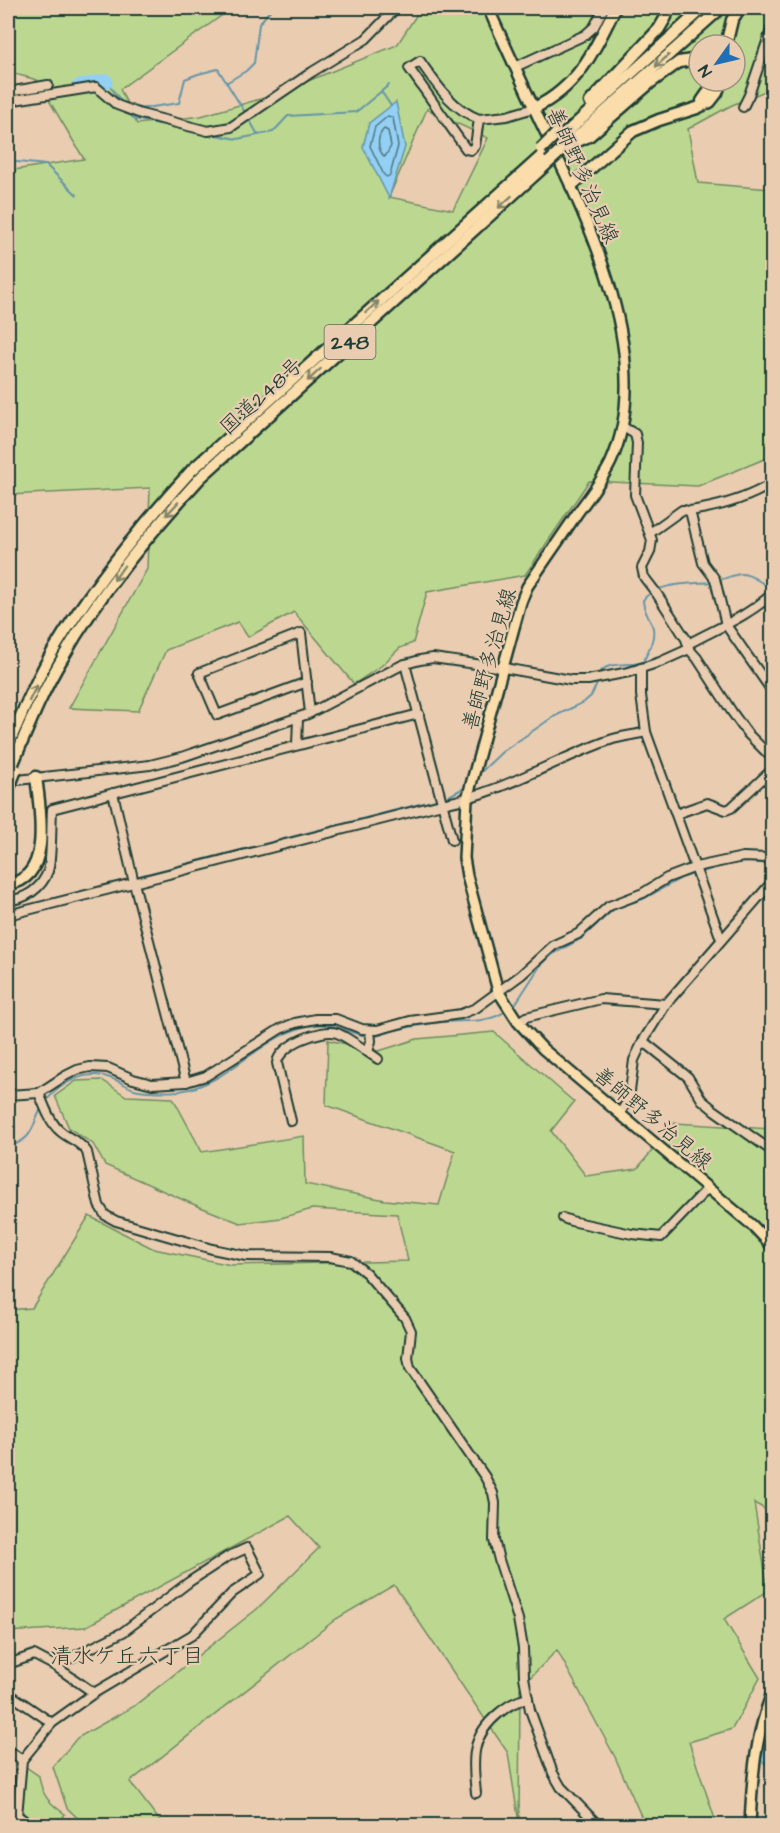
<svg xmlns="http://www.w3.org/2000/svg" width="780" height="1833" font-family="'Architects Daughter','Klee One',sans-serif">
<rect width="100%" height="100%" fill="#eacdb1"/>
<filter id="ink" filterUnits="userSpaceOnUse"><feTurbulence type="fractalNoise" baseFrequency=".0167" numOctaves="2"/><feDisplacementMap in="SourceGraphic" scale="12" xChannelSelector="R" yChannelSelector="G"/><feConvolveMatrix kernelMatrix="1 2 1 2 8 2 1 2 1" color-interpolation-filters="sRGB"/></filter>
<g filter="url(#ink)">
<!-- green -->
<g fill="#bcd890" stroke="#6e8a62" stroke-width="1.5" fill-rule="evenodd">
<path d="M8 8H232L120 89 137 124 201 116 271 96 397 45 421 8H772V88L730 106 688 129 698 183 772 189V456L698 486 589 481 525 575 427 592 413 643 400 648 381 666 354 684 294 612 248 637 238 622 166 650 138 711 69 708 147 569 150 488 8 495V171L84 159 37 80 8 72ZM699 45H735V81H699ZM427 109 488 138 453 210 389 197Z"/>
<path d="M494 1032 574 1102 551 1131 586 1176 637 1169 675 1123 772 1129V1513L754 1503 768 1591 724 1619 760 1678 732 1729 689 1742 717 1825H645L615 1757 557 1650 520 1688 519 1823 508 1753 394 1585 336 1619 130 1782 163 1825H85L67 1808 53 1767 77 1738 134 1706 257 1609 319 1548 290 1516 85 1627 8 1632V1310L32 1308 89 1216 154 1249 231 1265 408 1261 397 1214 312 1209 281 1218 240 1223 188 1202 105 1165 93 1144 69 1128 55 1096 76 1081 102 1080 126 1096 173 1098 202 1152 304 1136 305 1184 385 1200 439 1205 455 1151 326 1105 328 1040 379 1051 417 1039Z"/>
<path d="M26 1767 39 1776C42 1796 49 1803 65 1814L58 1826 36 1825 20 1814Z"/>
</g>
<!-- water -->
<g fill="#94cff4" stroke="#6595a7" stroke-width="1.5">
<path d="M396 102 405 147 389 198 363 147 369 123Z"/>
<path d="M772 1720V1767L760 1760 767 1724H770Z"/>
</g>
<g fill="none" stroke-linecap="round" stroke-linejoin="round">
<!-- shore -->
<g stroke="#4e7781" stroke-width="1.5">
<path d="M388 116 393 118 398 146 390 175 387 177 384 175 370 146 375 127Z"/>
<path d="M384 129 388 131 391 146 385 157C377 150 376 137 384 129Z"/>
</g>
<!-- stream -->
<g stroke="#6595a7" stroke-width="2">
<path d="M106 81 124 105"/>
<path d="M226 83 246 71 254 63 259 24 272 8"/>
<path d="M381 91 391 106"/>
<path d="M138 109 179 103 185 79 198 74 218 69 246 114"/>
<path d="M129 112 134 119 185 129"/>
<path d="M249 119 258 135"/>
<path d="M211 134 237 139 273 132 288 116 356 112 389 85"/>
<path d="M8 161 46 165 77 195"/>
<path d="M718 580C726 579 734 574 742 574 753 574 761 585 772 587"/>
<path d="M599 674C607 660 628 667 643 662 648 652 655 639 653 628 650 618 643 611 643 600 656 582 693 584 713 582"/>
<path d="M482 771 502 752 553 717 584 702 591 696 597 684"/>
<path d="M699 873C721 866 751 856 772 867"/>
<path d="M135 877 447 797 462 789"/>
<path d="M8 910 129 879"/>
<path d="M511 1007 516 1003 540 966 553 954 582 938 614 909 643 899 681 878 694 874"/>
<path d="M373 1036C383 1036 390 1030 400 1029 414 1026 428 1024 443 1022 463 1020 490 1024 507 1010"/>
<path d="M45 1102C62 1081 87 1068 113 1079 120 1081 127 1087 134 1089 148 1092 165 1092 180 1091 231 1084 263 1031 315 1025 334 1022 349 1034 368 1036"/>
<path d="M8 1147C35 1138 30 1129 42 1107"/>
<path d="M762 1826 767 1812 772 1804"/>
</g>
<!-- river -->
<g stroke="#94cff4" stroke-width="14">
<path d="M79 86 106 81"/>
<path d="M8 97 36 93"/>
</g>
<defs>
<g id="minor">
<path d="M515 67 585 35 594 27 604 8"/>
<path d="M8 92 48 85"/>
<path d="M8 101 96 87 117 105 141 114 208 131 231 127 312 72 366 39 396 8"/>
<path d="M743 107 749 95 772 27"/>
<path d="M479 119C451 108 437 85 420 61L409 68 466 149 471 150 475 146 479 119 507 116 534 108"/>
<path d="M623 427 635 434 637 443 635 495 652 540 650 552 642 568 644 577 657 594 686 639 689 649 697 658 732 712 747 733 772 758"/>
<path d="M690 511C717 507 740 501 764 488"/>
<path d="M650 533 682 510 690 511 703 563 715 579 726 625 772 691"/>
<path d="M688 644C717 628 747 617 772 594"/>
<path d="M405 664 452 840"/>
<path d="M641 668V695L646 732 721 939"/>
<path d="M307 682 217 715 199 673 301 633 310 713"/>
<path d="M297 745 298 718"/>
<path d="M9 781 150 765 182 757 308 714 402 665 420 660 433 658 504 668 571 680H588L629 672 660 662 689 649"/>
<path d="M113 793 134 883 186 1082"/>
<path d="M676 814 707 803 726 810 731 808 772 770"/>
<path d="M8 900C25 900 42 888 48 871 52 858 51 824 52 809L419 714"/>
<path d="M8 915 442 804C502 793 553 760 610 740 622 736 635 735 646 732"/>
<path d="M518 1022 526 1017 601 999 666 1004"/>
<path d="M643 1041 688 1077 702 1100 714 1110 772 1151"/>
<path d="M368 1052 371 1041 370 1030"/>
<path d="M39 1093C44 1105 50 1123 60 1131 69 1139 80 1141 87 1152L99 1205 105 1215 116 1221 212 1249 246 1256 330 1257 351 1261 366 1273 405 1318 411 1331 408 1358 410 1368 485 1477 493 1493 495 1503 494 1540 499 1560 518 1619 523 1648 524 1677 530 1710 553 1773 561 1787 599 1826"/>
<path d="M8 1095 39 1093 65 1076 77 1070 90 1067 108 1068 133 1079 152 1084 186 1082 206 1076 280 1029 295 1023 316 1019H336L362 1029 377 1030 410 1021 461 1014 476 1008 521 975 554 945 578 934 609 906 643 893 667 878 696 867 743 857 767 858 772 860"/>
<path d="M620 1113 629 1099 634 1060 643 1041 666 1004 772 882"/>
<path d="M291 1121 277 1063C279 1045 321 1028 337 1033 349 1038 366 1051 378 1059"/>
<path d="M563 1218 571 1221 632 1234 661 1237 708 1188"/>
<path d="M8 1664 34 1655 55 1666 94 1693"/>
<path d="M8 1693 52 1723"/>
<path d="M8 1750 22 1760"/>
<path d="M476 1793C472 1758 471 1736 499 1713 509 1705 516 1701 528 1698"/>
<path d="M8 1809 32 1826"/>
<path d="M17 1816 22 1760 52 1723 94 1693 192 1635 232 1593 260 1574 247 1548 227 1557 189 1582 123 1632 55 1666"/>
</g>
<g id="major">
<path d="M488 8C505 45 522 82 539 119 585 214 658 357 611 462 602 481 588 498 576 515 560 539 543 563 527 587L521 602 467 799 464 858 467 876 498 991 518 1022 543 1049 753 1226 772 1246"/>
<path d="M750 1826C752 1778 755 1737 772 1693"/>
</g>
<g id="highway">
<path d="M726 45 732 20 740 8"/>
<path d="M702 101 709 91 711 81"/>
<path d="M590 102 659 29 666 17 668 8"/>
<path d="M534 108C578 88 596 48 615 8"/>
<path d="M557 141 703 8"/>
<path d="M578 141 589 136 650 83 679 62 692 60 699 64"/>
<path d="M562 150 721 8"/>
<path d="M571 186 633 131 659 120 697 108 710 102 717 93 721 81"/>
<path d="M8 745C22 714 35 681 53 651 93 585 140 527 192 470L544 154"/>
<path d="M8 775C25 736 40 695 62 659 100 592 149 534 201 477L549 162"/>
<path d="M8 884C53 879 40 809 36 777"/>
</g>
</defs>
<!-- minor casing -->
<use href="#minor" stroke="#1f3d34" stroke-width="12"/>
<!-- major casing -->
<use href="#major" stroke="#1f3d34" stroke-width="14"/>
<!-- highway casing -->
<use href="#highway" stroke="#1f3d34" stroke-width="15"/>
<!-- minor -->
<use href="#minor" stroke="#eacdb1" stroke-width="8"/>
<!-- major -->
<use href="#major" stroke="#faddab" stroke-width="9"/>
<!-- highway -->
<use href="#highway" stroke="#faddab" stroke-width="10"/>
<defs>
<g id="highway-bridge">
<path d="M541 149 555 135"/>
<path d="M549 162 562 150"/>
<path d="M8 790 16 770"/>
</g>
</defs>
<!-- highway-bridge casing -->
<use href="#highway-bridge" stroke="#1f3d34" stroke-width="15" stroke-linecap="butt"/>
<!-- highway-bridge -->
<use href="#highway-bridge" stroke="#faddab" stroke-width="10"/>
</g>
<!-- one-way arrows -->
<defs><path id="oneway-shaft" d="M-6 0H5M1.5-3L5.5 0L1.5 3" fill="none" stroke-width="1.6" stroke-linecap="round" stroke-linejoin="round" transform="scale(1.5)"/></defs>
<g stroke="#82856a">
<use href="#oneway-shaft" transform="translate(662 61) rotate(138)"/>
<use href="#oneway-shaft" transform="translate(505 202) rotate(138)"/>
<use href="#oneway-shaft" transform="translate(372 307) rotate(-42)"/>
<use href="#oneway-shaft" transform="translate(314 375) rotate(138)"/>
<use href="#oneway-shaft" transform="translate(172 509) rotate(133)"/>
<use href="#oneway-shaft" transform="translate(119 573) rotate(125)"/>
<use href="#oneway-shaft" transform="translate(33 693) rotate(-64)"/>
</g>
</g>
<g text-anchor="middle" stroke-width="4.5" stroke-linejoin="round" paint-order="stroke">
<!-- shield labels -->
<rect fill="#eacdb1" stroke="#5c685a" stroke-width="1.5" x="324.5" y="325" width="51" height="34" rx="4.5"/>
<g font-size="20" font-weight="bold" fill="#1f3d34">
<text x="350" y="349">248</text>
</g>
<!-- street labels -->
<g font-size="21" fill="#1f3d34" stroke="#eacdb1">
<text transform="translate(583 175) rotate(66)" y="7">善師野多治見線</text>
<text transform="translate(261 396) rotate(-42)" y="7">国道248号</text>
<text transform="translate(489 659) rotate(-74)" y="7">善師野多治見線</text>
<text transform="translate(653 1118) rotate(40)" y="7">善師野多治見線</text>
</g>
<!-- neighbourhood labels -->
<g font-size="22" fill="#1f3d34" stroke="#eacdb1">
<text x="127" y="1663">清水ケ丘六丁目</text>
</g>
</g>
<!-- margin -->
<rect width="780" height="1833" fill="none" stroke="#eacdb1" stroke-width="30"/>
<rect x="15" y="15" width="750" height="1803" fill="none" stroke="#1f3d34" stroke-width="2" filter="url(#ink)"/>
<!-- north arrow -->
<g transform="translate(717 63) rotate(236)"><circle r="28" fill="#eacdb1" stroke="#99937f" stroke-width="1.5"/>
<path d="M0-4.5L10 22L0 15L-10 22Z" fill="#1f6fb2"/>
<text y="-9" font-size="16" font-weight="bold" text-anchor="middle" fill="#1f3d34">N</text>
</g>
</svg>
